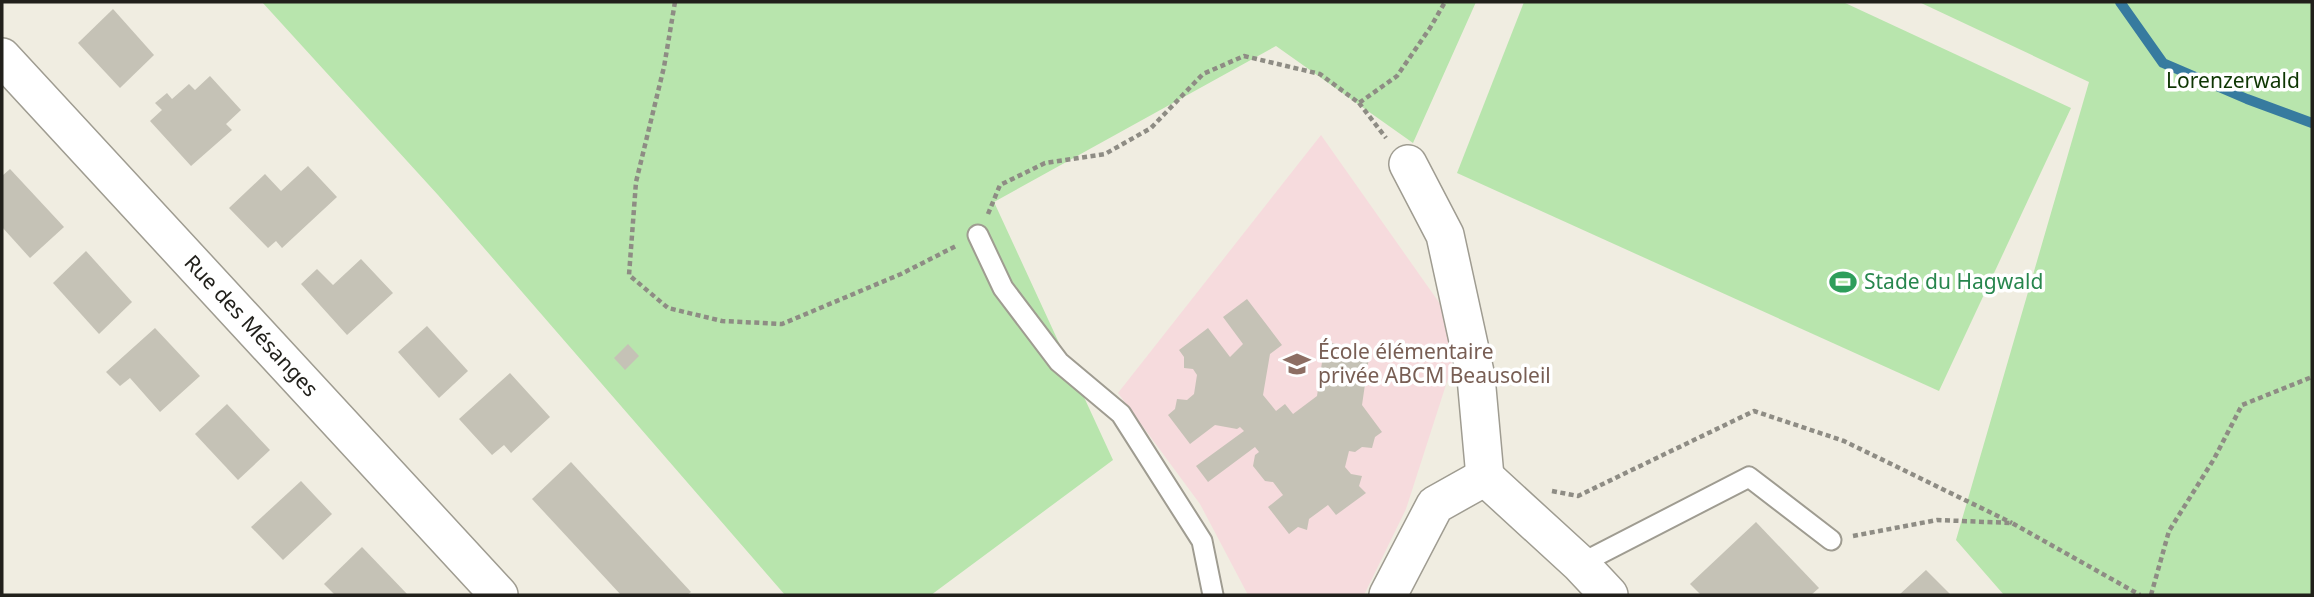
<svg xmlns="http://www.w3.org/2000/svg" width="2314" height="597" font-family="'Noto Sans',sans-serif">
<rect width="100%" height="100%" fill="#f0ede1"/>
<!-- education -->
<path fill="#f6dbdd" d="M1321 135 1462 335 1406 509 1364 595H1248L1200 504 1118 393Z"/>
<!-- green -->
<g fill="#b8e5ad">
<path d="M262 2H1476L1413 143 1276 46 994 202 1113 460 931 595H785L438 195Z"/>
<path d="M1524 2H1843L2071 108 1939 391 1457 173Z"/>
<path d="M1919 2H2312V595H2004L1956 540 2089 82Z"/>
</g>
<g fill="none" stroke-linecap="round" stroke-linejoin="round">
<!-- stream -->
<path stroke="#377b9f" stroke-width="10" d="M2120 2 2163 63 2247 99 2312 123"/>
</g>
<!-- building -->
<g fill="#c5c2b6">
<path d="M113 9 154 55 120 88 78 43Z"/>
<path d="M210 76 241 110 226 124 232 130 191 166 150 121 162 110 155 103 167 93 172 99 189 84 195 90Z"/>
<path d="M308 166 337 197 282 248 276 241 268 248 229 208 265 174 281 191Z"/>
<path d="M10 169 64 227 30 258 2 227V176Z"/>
<path d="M86 251 132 302 99 334 53 283Z"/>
<path d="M361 259 393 293 347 335 301 284 317 269 333 285Z"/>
<path d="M1247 299 1282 345 1270 354 1263 395 1276 411 1285 404 1293 414 1317 396 1325 342 1370 350 1362 405 1382 432 1375 437 1372 448 1362 447 1355 452 1349 451 1345 467 1351 474 1362 476 1359 486 1366 493 1336 515 1328 505 1309 519 1307 530 1298 527 1289 534 1268 507 1283 495 1273 482 1265 481 1253 466 1255 455 1259 452 1255 447 1208 482 1196 466 1244 431 1240 427 1237 429 1215 425 1190 444 1168 415 1175 409 1177 399 1187 400 1194 394 1197 375 1193 369 1184 368V357L1179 350 1208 328 1230 357 1243 344 1223 317Z"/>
<path d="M427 326 468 371 439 398 398 352Z"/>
<path d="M155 328 200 376 160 412 130 378 120 386 106 372Z"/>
<path d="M628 344 639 356 625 370 614 358Z"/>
<path d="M510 373 550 417 511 453 504 445 492 455 459 419Z"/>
<path d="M227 404 270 450 238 480 195 434Z"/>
<path d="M571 462 691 592 687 595H621L532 499Z"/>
<path d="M301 481 332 514 283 560 251 527Z"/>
<path d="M1756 522 1819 588 1811 595H1701L1690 584Z"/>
<path d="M362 547 408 595H335L324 584Z"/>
<path d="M1926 570 1951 595H1899Z"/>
</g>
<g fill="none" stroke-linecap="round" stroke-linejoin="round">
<defs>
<g id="lane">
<path d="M978 235 1003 288 1059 362 1121 414 1202 541 1213 595"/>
<path d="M1580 564 1749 477 1831 540"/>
</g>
<g id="street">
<path d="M2 57 499 595"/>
<path d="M1408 164 1445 235 1476 377 1485 477"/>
<path d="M1485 477 1580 564 1609 595"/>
<path d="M1388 595 1435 505 1485 477"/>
</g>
</defs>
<!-- lane casing -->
<use href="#lane" stroke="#9f9c91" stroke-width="23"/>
<!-- street casing -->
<use href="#street" stroke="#9f9c91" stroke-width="40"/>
<!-- path -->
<g stroke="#8e8c84" stroke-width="4.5" stroke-dasharray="5 3.5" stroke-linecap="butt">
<path d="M675 2 664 67 636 182 629 275 668 308 722 321 782 324 901 274 956 246"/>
<path d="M1359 103 1386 138"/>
<path d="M988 214 1000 185 1045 163 1105 154 1151 128 1203 74 1244 56 1320 74 1359 103 1397 76 1430 28 1445 2"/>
<path d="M1552 491 1578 496 1754 411 1844 441 2012 523"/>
<path d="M1853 536 1937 520 2012 523 2140 595"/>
<path d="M2151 595 2169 531 2214 459 2242 405 2312 377"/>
</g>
<!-- lane -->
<use href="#lane" stroke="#fff" stroke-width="19"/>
<!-- street -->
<use href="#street" stroke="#fff" stroke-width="37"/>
</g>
<!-- icons -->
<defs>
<symbol id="stadium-bare" viewBox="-9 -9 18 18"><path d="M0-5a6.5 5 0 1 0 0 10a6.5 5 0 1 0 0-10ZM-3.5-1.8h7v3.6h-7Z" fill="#2e9e5b" stroke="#fff" stroke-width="2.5" paint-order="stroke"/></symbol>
<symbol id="school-bare" viewBox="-9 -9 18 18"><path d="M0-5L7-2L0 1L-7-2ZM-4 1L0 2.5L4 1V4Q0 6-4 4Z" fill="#8d6e63" stroke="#fff" stroke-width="2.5" paint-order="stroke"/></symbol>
</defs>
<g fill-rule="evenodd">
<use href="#stadium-bare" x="1824" y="263" width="38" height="38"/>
<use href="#school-bare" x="1278" y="345" width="38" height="38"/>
</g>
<g text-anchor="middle" stroke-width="7" stroke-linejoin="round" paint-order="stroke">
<!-- park labels -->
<g font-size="21" fill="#0e3603" stroke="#fff">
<text x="2233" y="88">Lorenzerwald</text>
</g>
<!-- leisure labels -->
<g font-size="21" fill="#27864d" stroke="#fff" text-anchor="start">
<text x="1864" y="289">Stade du Hagwald</text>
</g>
<!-- street labels -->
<g font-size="21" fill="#21201b" stroke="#fff">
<text transform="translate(251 326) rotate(47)" y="7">Rue des Mésanges</text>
</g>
<!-- education labels -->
<g font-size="21" fill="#785e54" stroke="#fff" text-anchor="start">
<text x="1318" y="359">École élémentaire<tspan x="1318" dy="24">privée ABCM Beausoleil</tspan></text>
</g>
</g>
<!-- border -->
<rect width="2314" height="597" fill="none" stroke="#21201b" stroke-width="7"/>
</svg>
